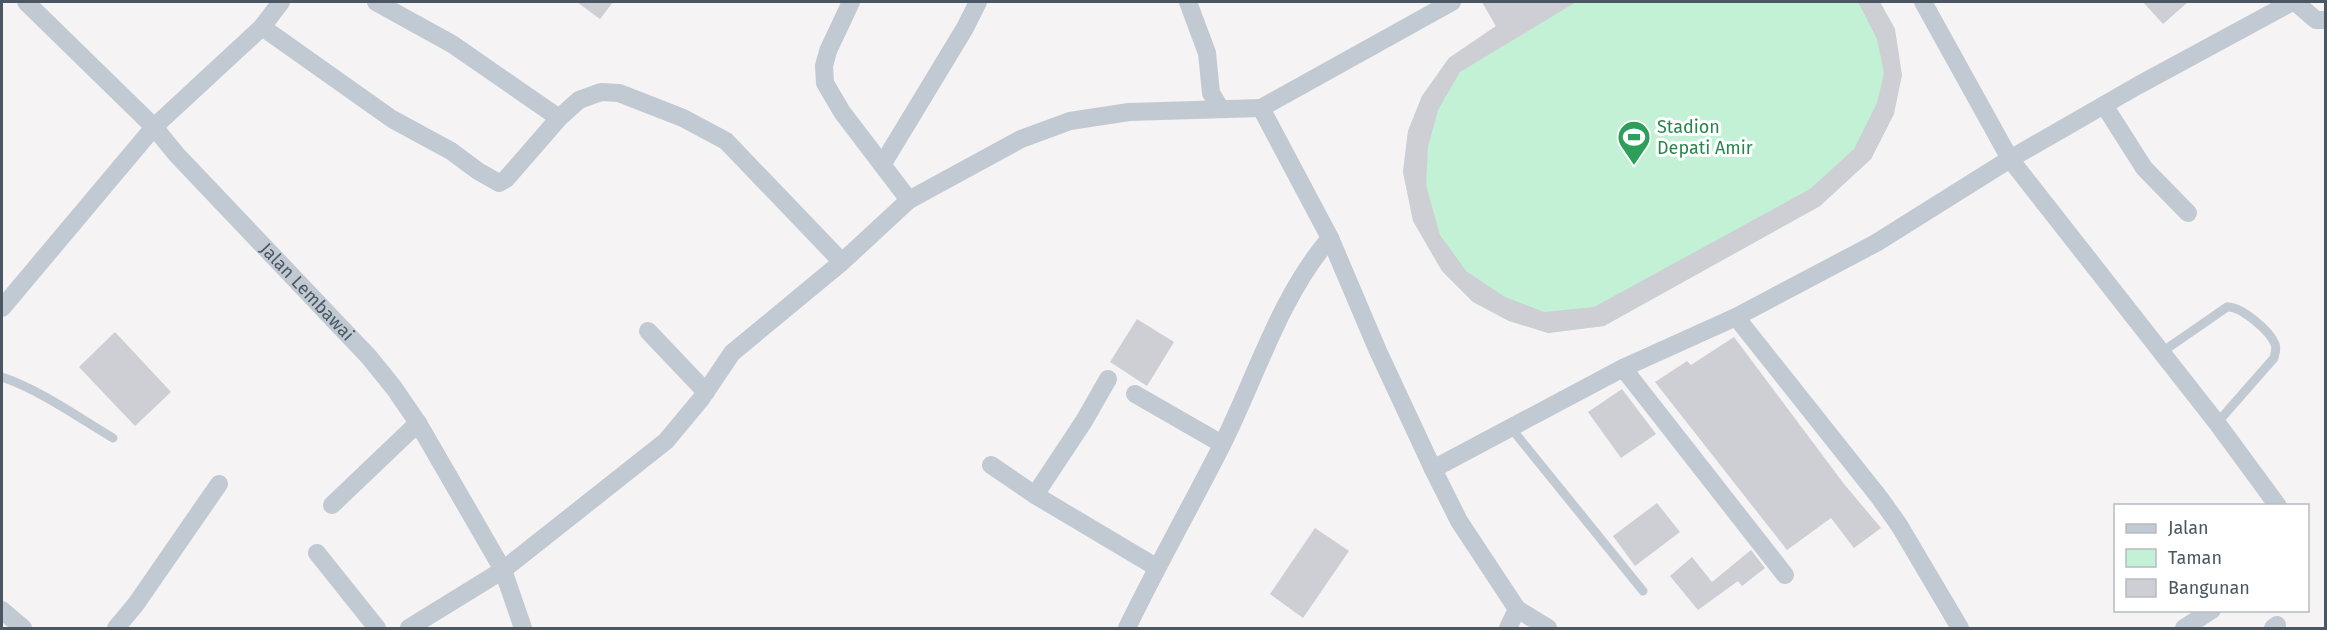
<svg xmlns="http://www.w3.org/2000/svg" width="2327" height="630" font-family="'Fira Sans',sans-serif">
<rect width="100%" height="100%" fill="#f5f3f3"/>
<!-- green -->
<path fill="#c3f1d5" d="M1482 2H1880L1895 29 1894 114 1871 159 1820 206 1604 326 1548 333 1509 321 1473 302 1442 271 1413 221 1403 172 1408 131 1422 96 1449 58 1496 26Z"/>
<!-- building -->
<g fill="#cdcfd5">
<path d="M577 2H613L600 19Z"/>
<path d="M1482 2H1576L1460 72 1438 110 1428 147 1426 185 1440 235 1466 271 1505 297 1544 312 1594 307 1810 189 1854 149 1877 103 1884 73 1877 39 1858 2H1880L1895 29 1902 75 1894 114 1871 159 1820 206 1604 326 1548 333 1509 321 1473 302 1442 271 1413 221 1403 172 1408 131 1422 96 1449 58 1496 26Z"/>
<path d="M2143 2H2188L2163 24Z"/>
<path d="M1137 319 1174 342 1147 386 1110 362Z"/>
<path d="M115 332 171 392 135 426 79 367Z"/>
<path d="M1734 337 1844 484 1881 528 1854 548 1831 518 1787 550 1655 382 1687 361 1691 365Z"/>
<path d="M1622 389 1656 434 1621 458 1588 412Z"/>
<path d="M1657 503 1680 532 1635 566 1613 536Z"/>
<path d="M1315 528 1349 551 1303 618 1270 594Z"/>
<path d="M1751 550 1765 568 1742 586 1738 581 1698 610 1670 576 1692 557 1712 582Z"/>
</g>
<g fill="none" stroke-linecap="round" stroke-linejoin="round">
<!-- service -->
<g stroke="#c1cad2" stroke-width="9">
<path d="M2162 352 2227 307C2241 306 2270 331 2275 344 2277 349 2275 353 2274 358L2217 423"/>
<path d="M2 377C42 391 76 416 113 438"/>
<path d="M1511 428 1643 591"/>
</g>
<!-- minor -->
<g stroke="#c1cad2" stroke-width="18">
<path id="s1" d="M26 2 154 127 177 155 369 357 394 388 418 423 503 570 523 628"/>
<path d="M376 2 452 44 559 118"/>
<path d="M851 2 828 51 824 66 825 83 842 112 909 200"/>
<path d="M1188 2 1207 53 1211 93 1220 108"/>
<path d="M1923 2 2010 159 2137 86 2292 2"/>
<path d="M2295 2 2316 20H2326"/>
<path d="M262 27 392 119 451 151 478 171 499 183 506 179 559 118 579 100 601 92 619 93 683 118 726 141 842 262"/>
<path d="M2104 105 2144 168 2188 213"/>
<path d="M882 165 965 28 978 2"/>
<path d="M1330 238 1378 351 1433 469 1623 368 1736 317 1876 243 2010 159 2217 423 2278 506"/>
<path d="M2 308 154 127 262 27 281 2"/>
<path d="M1736 317 1879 497 1899 525 1960 628"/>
<path d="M648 331 706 392"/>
<path d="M1623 368 1785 575"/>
<path d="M1135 394 1222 444"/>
<path d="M991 465 1035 495 1156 567"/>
<path d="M1433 469 1459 521 1517 609 1548 628"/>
<path d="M1035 495 1084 421 1108 379"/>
<path d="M332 505 418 423"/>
<path d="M317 553 377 628"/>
<path d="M2 610 23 628"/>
<path d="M116 628 136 604 219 484"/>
<path d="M409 628 503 570 666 441 701 399 732 353 842 262 909 200 1021 139 1070 121 1129 112 1261 108"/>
<path d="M1127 628C1157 566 1191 506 1222 445 1257 375 1279 298 1330 238L1261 108 1452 2"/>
<path d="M1508 628 1517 609"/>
<path d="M2184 628 2212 610"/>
<path d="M2273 628 2277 625"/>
</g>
</g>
<!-- icons -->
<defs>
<symbol id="stadium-pin" viewBox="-11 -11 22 30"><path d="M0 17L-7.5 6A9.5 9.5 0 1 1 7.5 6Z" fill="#2e9e5b" stroke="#fff"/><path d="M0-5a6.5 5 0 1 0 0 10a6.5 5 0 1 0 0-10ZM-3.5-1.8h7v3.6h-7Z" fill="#fff"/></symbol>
</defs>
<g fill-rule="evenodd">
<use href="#stadium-pin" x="1615" y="118" width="38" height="52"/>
</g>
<g text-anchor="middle" stroke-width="6" stroke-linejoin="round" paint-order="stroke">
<!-- leisure labels -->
<g font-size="18" fill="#27864d" stroke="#fff" text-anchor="start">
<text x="1657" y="133">Stadion<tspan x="1657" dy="21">Depati Amir</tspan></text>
</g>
<!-- street labels -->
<g font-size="18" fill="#4a5661" stroke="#fff">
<text dy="6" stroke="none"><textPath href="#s1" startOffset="404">Jalan Lembawai</textPath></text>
</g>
</g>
<!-- border -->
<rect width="2327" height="630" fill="none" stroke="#4a5661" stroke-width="6"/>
<!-- legend -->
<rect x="2114" y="504" width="195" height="108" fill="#ffffff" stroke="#b7bbc0" stroke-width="1.5"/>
<rect x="2126" y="524" width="30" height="9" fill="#c1cad2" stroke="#b7bbc0" stroke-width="1.5"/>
<text x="2168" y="534" font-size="18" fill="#4a5661">Jalan</text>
<rect x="2126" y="549" width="30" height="18" fill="#c3f1d5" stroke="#b7bbc0" stroke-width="1.5"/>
<text x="2168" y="564" font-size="18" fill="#4a5661">Taman</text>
<rect x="2126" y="579" width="30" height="18" fill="#cdcfd5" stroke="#b7bbc0" stroke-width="1.5"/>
<text x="2168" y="594" font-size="18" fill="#4a5661">Bangunan</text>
</svg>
